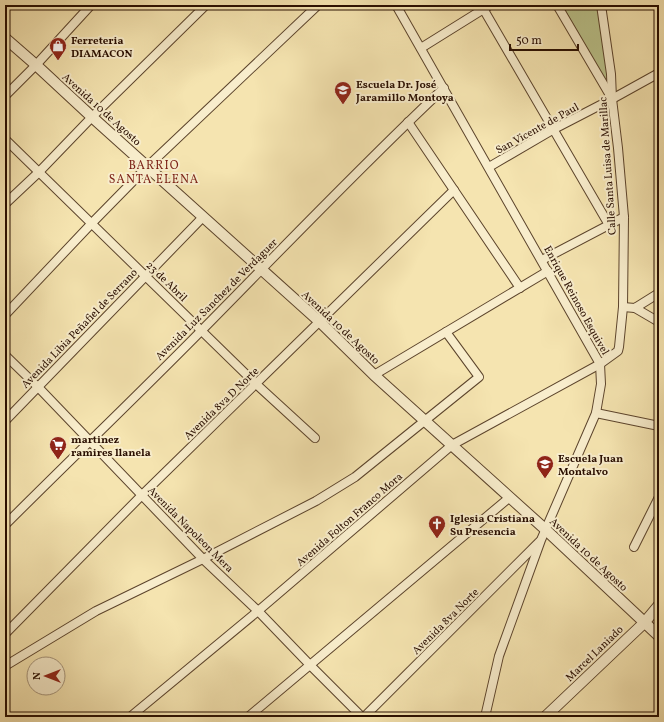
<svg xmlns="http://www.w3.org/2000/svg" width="664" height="722" font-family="Vollkorn,serif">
<rect width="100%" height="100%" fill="#f5e4b0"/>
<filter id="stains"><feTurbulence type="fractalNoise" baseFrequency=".005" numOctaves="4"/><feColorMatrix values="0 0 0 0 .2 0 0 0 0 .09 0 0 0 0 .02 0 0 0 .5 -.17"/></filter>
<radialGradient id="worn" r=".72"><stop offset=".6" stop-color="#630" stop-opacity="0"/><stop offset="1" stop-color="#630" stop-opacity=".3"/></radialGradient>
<!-- green -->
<path fill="#bbc48c" stroke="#726946" d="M562 5H604L614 95Z"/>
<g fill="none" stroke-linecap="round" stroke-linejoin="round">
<defs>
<g id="minor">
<path d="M396 5 600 364 601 384 596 413 541 540 499 656 485 717"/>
<path d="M481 5 609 225"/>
<path d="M557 5 611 97"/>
<path d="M421 48 490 5"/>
<path d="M5 96 36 65 91 5"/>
<path d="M408 122 520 288"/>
<path d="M5 139 256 384 315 438"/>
<path d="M489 167 554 129 612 99 659 73"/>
<path d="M5 204 39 172 92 117 206 5"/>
<path d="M542 260 624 217"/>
<path d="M623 307 635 308 659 293"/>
<path d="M635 308 659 322"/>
<path d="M5 315 92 223 147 167 318 5"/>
<path d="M5 355 38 387 203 559 258 611 310 665 362 717"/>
<path d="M374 375 548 271"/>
<path d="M596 413 659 426"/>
<path d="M5 421 203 217"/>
<path d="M5 525C70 460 137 396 202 330 282 249 361 166 444 88"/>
<path d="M634 547 659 497"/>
<path d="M5 634 142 495 454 190"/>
<path d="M5 666 96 611 203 559 316 501 355 477 479 377 446 332"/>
<path d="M130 717 258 611 452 445 600 364 618 351 619 347 623 307 624 217 618 148 612 99 611 74 601 5"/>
<path d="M248 717 510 497"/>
<path d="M364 717 539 542"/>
</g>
<g id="tertiary">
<path d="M5 38 36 65 92 117 320 322 374 375 546 530 659 636"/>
<path d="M545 717 644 623 659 605"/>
</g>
</defs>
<!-- minor casing -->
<use href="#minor" stroke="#5c442c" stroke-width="10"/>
<!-- tertiary casing -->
<use href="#tertiary" stroke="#5c442c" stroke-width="12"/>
<!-- minor -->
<use href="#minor" stroke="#f8edcc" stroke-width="8"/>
<!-- tertiary -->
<use href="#tertiary" stroke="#f8edcc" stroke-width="10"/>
</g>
<!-- icons -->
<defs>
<symbol id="shop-pin" viewBox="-11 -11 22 30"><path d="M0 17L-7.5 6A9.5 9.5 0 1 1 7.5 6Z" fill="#8f2418" stroke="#f8edcc"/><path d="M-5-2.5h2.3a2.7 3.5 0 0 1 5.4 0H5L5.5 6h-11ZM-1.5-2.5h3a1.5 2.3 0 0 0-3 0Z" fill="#fff"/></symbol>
<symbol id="university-pin" viewBox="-11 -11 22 30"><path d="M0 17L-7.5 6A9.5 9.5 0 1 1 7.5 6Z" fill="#8f2418" stroke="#f8edcc"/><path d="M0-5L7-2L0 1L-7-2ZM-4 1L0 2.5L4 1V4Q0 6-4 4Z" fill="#fff"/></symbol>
<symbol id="supermarket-pin" viewBox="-11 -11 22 30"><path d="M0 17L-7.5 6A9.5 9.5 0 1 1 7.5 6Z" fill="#8f2418" stroke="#f8edcc"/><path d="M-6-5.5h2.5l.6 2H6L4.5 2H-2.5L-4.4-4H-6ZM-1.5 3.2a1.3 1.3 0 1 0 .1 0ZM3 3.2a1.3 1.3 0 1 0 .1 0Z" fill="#fff"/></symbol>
<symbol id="school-pin" viewBox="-11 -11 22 30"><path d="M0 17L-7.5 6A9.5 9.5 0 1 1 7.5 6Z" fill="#8f2418" stroke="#f8edcc"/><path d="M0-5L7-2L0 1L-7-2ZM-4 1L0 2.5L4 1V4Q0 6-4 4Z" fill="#fff"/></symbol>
<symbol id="church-pin" viewBox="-11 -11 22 30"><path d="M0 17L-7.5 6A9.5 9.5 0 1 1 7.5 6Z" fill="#8f2418" stroke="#f8edcc"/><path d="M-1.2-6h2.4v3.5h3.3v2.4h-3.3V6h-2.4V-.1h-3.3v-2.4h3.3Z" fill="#fff"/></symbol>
</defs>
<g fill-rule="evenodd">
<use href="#shop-pin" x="48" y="36" width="20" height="27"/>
<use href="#university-pin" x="333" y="80" width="20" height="27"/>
<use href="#supermarket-pin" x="48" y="435" width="20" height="27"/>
<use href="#school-pin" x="535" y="454" width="20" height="27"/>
<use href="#church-pin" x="427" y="514" width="20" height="27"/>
</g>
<g text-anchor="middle" stroke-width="4" stroke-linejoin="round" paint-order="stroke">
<!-- poi labels -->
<g font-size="11" font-weight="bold" fill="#290e00" stroke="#f8edcc" text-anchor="start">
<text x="71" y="44">Ferreteria<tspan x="71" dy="13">DIAMACON</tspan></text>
<text x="356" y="88">Escuela Dr. José<tspan x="356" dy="13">Jaramillo Montoya</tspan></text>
<text x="71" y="443">martinez<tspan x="71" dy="13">ramires llanela</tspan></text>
<text x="558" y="462">Escuela Juan<tspan x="558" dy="13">Montalvo</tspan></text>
<text x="450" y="522">Iglesia Cristiana<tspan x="450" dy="13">Su Presencia</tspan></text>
</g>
<!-- street labels -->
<g font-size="11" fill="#290e00" stroke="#f8edcc">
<text transform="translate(102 109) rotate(42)" y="4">Avenida 10 de Agosto</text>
<text transform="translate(537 128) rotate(-29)" y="4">San Vicente de Paul</text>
<text transform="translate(607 166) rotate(-94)" y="4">Calle Santa Luisa de Marillac</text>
<text transform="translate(167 281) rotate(44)" y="4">23 de Abril</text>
<text transform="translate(216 299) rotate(-45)" y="4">Avenida Luz Sanchez de Verdaguer</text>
<text transform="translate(577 300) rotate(61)" y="4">Enrique Reinoso Esquivel</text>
<text transform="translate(341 327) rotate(43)" y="4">Avenida 10 de Agosto</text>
<text transform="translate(79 328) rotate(-46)" y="4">Avenida Libia Peñafiel de Serrano</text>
<text transform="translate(221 403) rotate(-44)" y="4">Avenida 8va D Norte</text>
<text transform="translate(349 519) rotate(-41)" y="4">Avenida Folton Franco Mora</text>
<text transform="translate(191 529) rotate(45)" y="4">Avenida Napoleon Mera</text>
<text transform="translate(589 554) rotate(43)" y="4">Avenida 10 de Agosto</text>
<text transform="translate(445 621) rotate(-45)" y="4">Avenida 8va Norte</text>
<text transform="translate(594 653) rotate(-44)" y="4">Marcel Laniado</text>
</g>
<!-- neighbourhood labels -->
<g font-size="12" letter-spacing="1" fill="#7a1f14" stroke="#f8edcc">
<text x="154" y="169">BARRIO<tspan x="154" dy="14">SANTA ELENA</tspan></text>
</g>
</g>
<!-- margin -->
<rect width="664" height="722" fill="none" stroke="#f5e4b0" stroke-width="20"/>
<rect x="6" y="6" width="652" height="710" fill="none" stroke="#290e00" stroke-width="2"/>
<rect x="10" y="10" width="644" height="702" fill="none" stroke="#290e00"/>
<!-- north arrow -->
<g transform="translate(46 676) rotate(270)"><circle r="19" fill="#f8edcc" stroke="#a5947a"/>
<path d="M0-3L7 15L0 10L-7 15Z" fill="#8f2418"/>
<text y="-6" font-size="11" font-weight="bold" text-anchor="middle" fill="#290e00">N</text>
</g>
<!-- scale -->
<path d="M510 44v6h68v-6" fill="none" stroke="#290e00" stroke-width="2"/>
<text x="516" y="44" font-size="12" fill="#290e00" stroke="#f8edcc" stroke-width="3" paint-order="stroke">50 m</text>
<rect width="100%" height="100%" filter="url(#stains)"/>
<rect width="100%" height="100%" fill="url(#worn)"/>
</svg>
